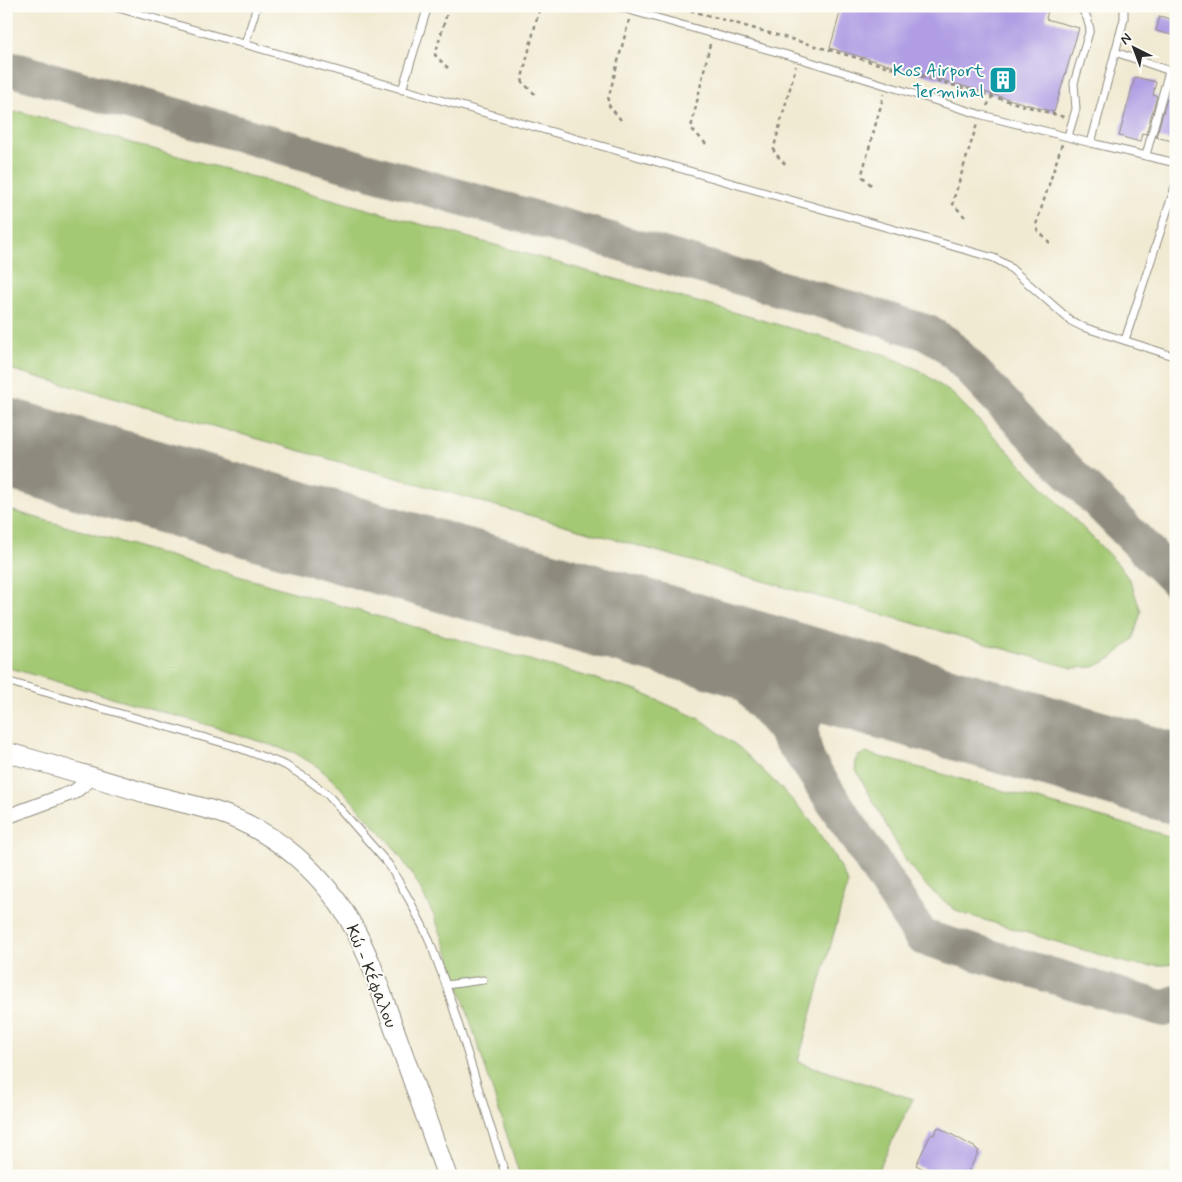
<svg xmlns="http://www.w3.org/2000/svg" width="1182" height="1182" font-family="Mynerve,sans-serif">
<rect width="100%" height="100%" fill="#fdfcf7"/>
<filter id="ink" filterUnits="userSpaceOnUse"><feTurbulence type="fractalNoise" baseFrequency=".02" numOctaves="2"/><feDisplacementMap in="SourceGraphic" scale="10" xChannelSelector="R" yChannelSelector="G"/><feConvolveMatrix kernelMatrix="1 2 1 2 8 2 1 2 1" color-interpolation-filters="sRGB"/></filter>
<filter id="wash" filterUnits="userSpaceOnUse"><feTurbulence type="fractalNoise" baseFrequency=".0096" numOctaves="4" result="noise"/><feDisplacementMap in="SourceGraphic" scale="20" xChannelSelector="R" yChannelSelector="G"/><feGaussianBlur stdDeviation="1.12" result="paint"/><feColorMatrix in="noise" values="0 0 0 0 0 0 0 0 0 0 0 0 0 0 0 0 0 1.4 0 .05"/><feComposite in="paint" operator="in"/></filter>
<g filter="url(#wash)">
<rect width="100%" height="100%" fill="#f1ead2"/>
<!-- green -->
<g fill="#a4c974" stroke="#687a50">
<path d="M22 112 886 355 919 370 954 395 1117 563 1131 582 1141 612 1133 639 1112 658 1094 667 1072 668 6 368V113Z"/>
<path d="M6 509 637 691 702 720 741 749 781 788 808 817 833 854 848 883 798 1062 913 1099 878 1170 887 1176H520L448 952 434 916 414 877 395 849 337 784 318 767 295 753 215 727 6 667Z"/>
<path d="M866 753 1176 838V964L1150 966 1130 964 958 912 930 890 907 863 856 770 855 761 858 756Z"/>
</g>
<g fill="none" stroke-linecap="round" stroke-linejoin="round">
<!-- taxiway -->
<g stroke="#8e8a7e" stroke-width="36">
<path d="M6 69 19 71 855 310 928 333 945 343 963 361 1049 452 1176 580"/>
<path d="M693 638 748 687 780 724 809 764 922 937 1164 1009 1176 1003"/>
<path d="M808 762C798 735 797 710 826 694 830 691 835 687 839 687 847 686 856 687 863 688"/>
<path d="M1144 770 1176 771"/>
</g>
<!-- runway -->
<path stroke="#8e8a7e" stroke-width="90" d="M6 443 693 638 1176 779"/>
</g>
<g id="blocks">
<!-- building -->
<g fill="#b09de3">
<path d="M842 6H1049L1046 19 1079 28 1054 112 830 48Z"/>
<path d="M1160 16 1176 21V36L1156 31Z"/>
<path d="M1135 77 1156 82 1153 95 1157 96 1146 134 1142 133 1140 142 1119 136Z"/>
<path d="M1167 99 1176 101V142L1156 137Z"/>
<path d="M938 1127 976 1148V1149L979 1151 966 1176H937L916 1165 931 1134 934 1135Z"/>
</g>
</g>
</g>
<g filter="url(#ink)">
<use href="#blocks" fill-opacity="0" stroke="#8e8a7e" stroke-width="1"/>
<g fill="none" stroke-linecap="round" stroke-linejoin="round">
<defs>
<g id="lane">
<path d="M111 6 994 258 1007 265 1071 321 1083 327 1176 357"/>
<path d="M615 6 798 58 982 115 1091 143 1124 19V6"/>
<path d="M245 44 257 6"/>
<path d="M1115 52 1176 73"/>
<path d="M402 90 428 6"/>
<path d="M1068 136 1076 109 1074 83 1090 29 1087 18 1080 6"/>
<path d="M1091 143 1176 163"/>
<path d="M1146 155 1169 71"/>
<path d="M1125 340 1176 184"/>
<path d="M6 681 234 746 285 765 306 778 328 795 389 865 410 901 428 937 446 985 506 1176"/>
<path d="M446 985 483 980"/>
</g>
<path id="street" d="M6 817 74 792 93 777"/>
<path id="secondary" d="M6 752C56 766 106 781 155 796 175 801 195 805 214 811 275 830 325 874 355 930 361 941 366 953 371 964L447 1176"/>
</defs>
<!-- lane casing -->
<use href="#lane" stroke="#8e8a7e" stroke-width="9"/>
<!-- street casing -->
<use href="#street" stroke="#8e8a7e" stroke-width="16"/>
<!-- secondary casing -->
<use href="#secondary" stroke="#8e8a7e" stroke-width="21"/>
<!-- path -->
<g stroke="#8e8a7e" stroke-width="2.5" stroke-dasharray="4 4" stroke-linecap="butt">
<path d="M675 6 1064 117"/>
<path d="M448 68 435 55 449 6"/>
<path d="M535 94 523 83 522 78 540 6"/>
<path d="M987 106 992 97"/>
<path d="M621 120 607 103 629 20"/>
<path d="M706 144 691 128 710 44"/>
<path d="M785 164 774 152V147L796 66"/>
<path d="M871 185 863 177 862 174 884 94"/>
<path d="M965 217 953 204V201L977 124"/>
<path d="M1050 243 1038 231 1036 225 1062 144"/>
</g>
<!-- lane -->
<use href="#lane" stroke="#fff" stroke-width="7"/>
<!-- street -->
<use href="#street" stroke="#fff" stroke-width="14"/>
<!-- secondary -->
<use href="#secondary" stroke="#fff" stroke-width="19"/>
</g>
</g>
<!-- icons -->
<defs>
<symbol id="building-square" viewBox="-11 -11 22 22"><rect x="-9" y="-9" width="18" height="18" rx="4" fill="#0f9aa8" stroke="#fdfcf7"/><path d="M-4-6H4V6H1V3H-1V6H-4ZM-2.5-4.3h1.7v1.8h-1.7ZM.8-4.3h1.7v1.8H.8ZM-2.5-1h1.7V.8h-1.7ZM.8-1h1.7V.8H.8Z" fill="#fff"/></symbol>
</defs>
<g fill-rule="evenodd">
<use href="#building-square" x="987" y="64" width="32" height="32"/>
</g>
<g text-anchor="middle" stroke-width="4" stroke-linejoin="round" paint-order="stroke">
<!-- culture labels -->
<g font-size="18" fill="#0d838f" stroke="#fdfcf7" text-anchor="end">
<text x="984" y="76">Kos Airport<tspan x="984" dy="21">Terminal</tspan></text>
</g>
<!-- street labels -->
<g font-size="18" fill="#2b2b2b" stroke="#fdfcf7">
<text transform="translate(372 976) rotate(68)" y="6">Κώ - Κέφαλου</text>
</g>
</g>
<!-- margin -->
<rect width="1182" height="1182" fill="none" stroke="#fdfcf7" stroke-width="25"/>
<!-- north arrow -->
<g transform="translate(1134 48) rotate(318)" stroke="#fdfcf7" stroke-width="4" paint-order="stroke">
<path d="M0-4L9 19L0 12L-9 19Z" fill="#2b2b2b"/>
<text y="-8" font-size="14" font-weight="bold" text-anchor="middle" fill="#2b2b2b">N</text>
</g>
</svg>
